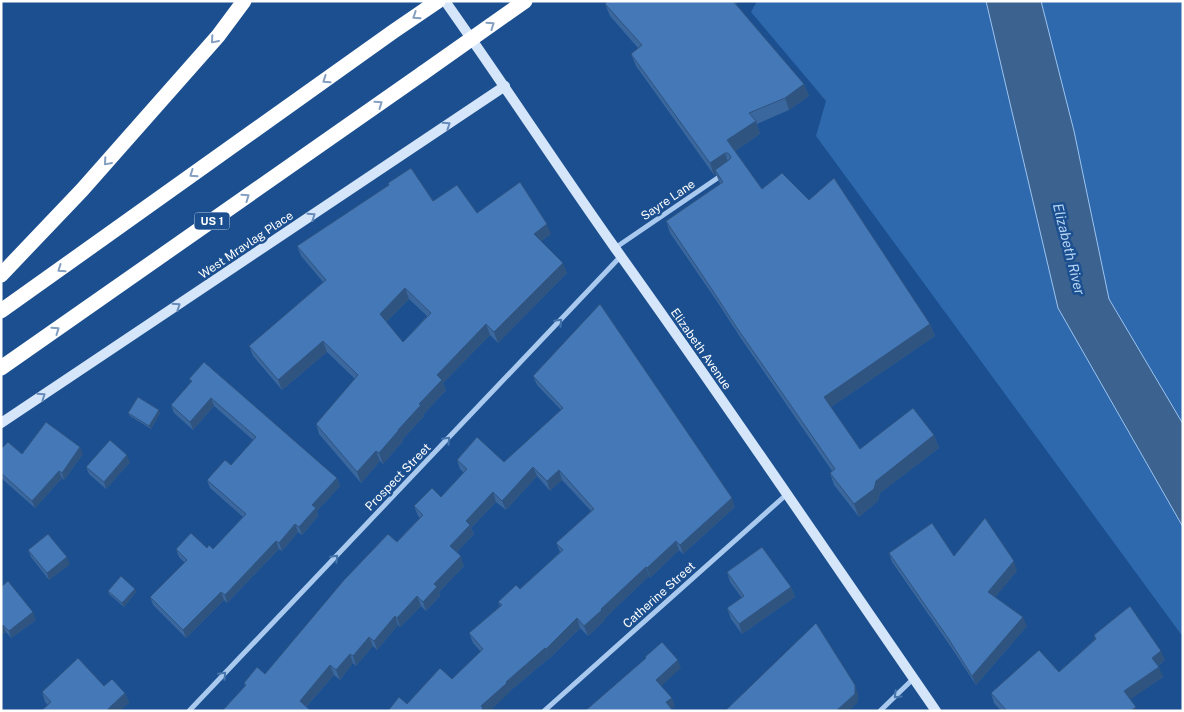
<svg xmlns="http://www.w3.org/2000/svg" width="1184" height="712" font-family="'Public Sans',sans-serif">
<rect width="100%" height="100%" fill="#1b4f8f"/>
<!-- green -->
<path fill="#2e69ad" d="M757 1H1183V637L816 136 826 101 751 12Z"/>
<!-- water -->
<path fill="#3c6290" stroke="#9cc4f0" d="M986 1H1041L1074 131 1109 299 1183 424V527L1058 308Z"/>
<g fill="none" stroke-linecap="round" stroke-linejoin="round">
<!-- street -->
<g stroke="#a9c9ee" stroke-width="5">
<path d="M615 248 722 175"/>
<path d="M189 711 621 256"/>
<path d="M544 711 787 494"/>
<path d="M880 711 913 679"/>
</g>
<!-- secondary -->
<g stroke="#d6e6fa" stroke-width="10">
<path d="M445 1C503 83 557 166 615 248 724 400 829 556 936 711"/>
<path d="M1 423 505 86"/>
</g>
<!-- highway -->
<g stroke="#fff" stroke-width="15">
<path d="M1 275 82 190 218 36 244 1"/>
<path d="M1 311 394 31 438 1"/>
<path d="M1 368 423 73"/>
</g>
<!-- highway-bridge -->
<path stroke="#fff" stroke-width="15" d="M423 73 525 1"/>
</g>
<!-- wall -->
<g fill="#3a679d" fill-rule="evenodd">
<path d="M608 1H738L736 4 804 84 809 96 789 110 757 124 760 134 735 151 762 189 930 324 935 336 831 407 860 449 934 435 939 448 880 493 878 501 859 517 834 485 830 473 832 471 742 340 716 300 670 233 666 221 720 184 716 174 714 175 636 66 631 54 638 48 610 16 605 4Z"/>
<path d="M388 183 433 201 551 234 541 241 567 273 498 343 490 335 443 383 446 390 424 414V416L402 440 403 441 383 464 380 461 361 483 319 434 316 424 355 379 327 352 282 390 253 356 249 346 323 282 301 256 297 246 389 185ZM409 299 427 316 403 342 386 322Z"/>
<path d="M533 376 735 507 683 554 679 550 650 578 649 576 605 618V620L588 636 580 628 549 659V658L510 691V692L407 704 452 679 481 652 473 643 469 633 500 606 498 602 520 589 560 552 556 543 591 511 562 480 550 491 537 476 506 510 496 502 471 528 474 534 457 552 464 566 439 592 440 596 426 611 421 606 400 627 398 625 377 650 373 646 356 666 353 663 340 680 334 675 306 707 245 687 244 683 265 674 420 518 418 516 414 506 441 497 464 473 460 469 457 460 504 462 561 410 537 385Z"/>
<path d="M189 379 337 478 340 486 317 511 318 516 302 535 298 532 282 551 279 549 227 603 224 600 186 638 153 605 150 597 185 563 179 557 176 549 207 548 213 549 243 517 210 488 207 480 231 465 253 440 214 406 193 430 174 413 171 405 191 382Z"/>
<path d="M128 413H160L151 429 130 416Z"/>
<path d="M1 449 22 454H83L64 480 62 478 35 508 1 478Z"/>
<path d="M130 462 106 489 89 474 86 467Z"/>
<path d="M28 550 70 564 49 580 31 557Z"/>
<path d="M889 553 954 556 1017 571 995 597 1027 626 976 685 951 647 892 562Z"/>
<path d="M727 572 791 587 795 597 742 634 731 619 727 608 742 598 730 582Z"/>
<path d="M1 587 36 620 11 638 6 632 1 635Z"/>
<path d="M108 591 136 592 124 607 109 594Z"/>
<path d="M1094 635 1165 660 1158 666 1163 677 1130 699 1137 711H1001L994 703 991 693 1059 672 1095 639Z"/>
<path d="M104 686 125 693 129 703 48 705 45 702 42 692Z"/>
</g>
<!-- shaded-wall -->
<g fill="#305480">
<path d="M804 84 809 96 789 110 785 98Z"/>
<path d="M756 121 760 134 732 153 727 140Z"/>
<path d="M725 153 729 165 715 170 716 174 714 175 710 163Z"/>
<path d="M547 224 551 234 537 244 534 234Z"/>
<path d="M563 263 567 273 498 343 494 332Z"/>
<path d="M405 288 409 299 383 325 380 314Z"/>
<path d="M486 324 490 335 443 383 446 390 424 414V416L402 440 403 441 383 464 379 453 419 404 437 375Z"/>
<path d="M930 324 935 336 828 409 824 397Z"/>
<path d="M323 341 327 352 282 390 278 380Z"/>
<path d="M211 398 214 406 193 430 190 422Z"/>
<path d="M159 410 160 413 151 429 149 426Z"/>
<path d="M934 435 939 448 880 493 878 501 859 517 854 504 876 481Z"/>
<path d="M80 447 83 454 64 480 62 473Z"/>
<path d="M376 451 380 461 361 483 357 472Z"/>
<path d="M127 455 130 462 106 489 104 482Z"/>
<path d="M533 467 537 476 506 510 502 501Z"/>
<path d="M559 470 562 480 550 491 547 481Z"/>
<path d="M59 471 62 478 35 508 32 501Z"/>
<path d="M337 478 340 486 317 511 318 516 302 535 299 527 312 505Z"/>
<path d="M493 492 496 502 471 528 474 534 454 555 450 546 466 521Z"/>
<path d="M732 498 735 507 683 554 680 545Z"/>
<path d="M295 524 298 532 282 551 279 543Z"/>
<path d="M276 541 279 549 227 603 225 595Z"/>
<path d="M676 541 679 550 650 578 647 568Z"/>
<path d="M461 556 464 566 439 592 440 596 426 611 423 602 434 584Z"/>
<path d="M67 557 70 564 49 580 47 573Z"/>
<path d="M1014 561 1017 571 992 601 988 592Z"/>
<path d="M646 567 649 576 605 618V620L588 636 584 626 601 609Z"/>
<path d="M791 587 795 597 742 634 739 624Z"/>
<path d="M135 589 136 592 124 607 122 603Z"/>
<path d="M221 592 224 600 186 638 183 630Z"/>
<path d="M417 596 421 606 400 627 397 618Z"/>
<path d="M33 612 36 620 11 638 9 631Z"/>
<path d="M395 616 398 625 377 650 374 641Z"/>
<path d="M1023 617 1027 626 976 685 972 676Z"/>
<path d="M577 618 580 628 549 659 546 649Z"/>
<path d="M3 625 6 632 1 635V626Z"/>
<path d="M369 637 373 646 356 666 353 656Z"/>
<path d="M545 648 549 658 510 691V692L490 711H481V706L506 682Z"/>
<path d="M1161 651 1165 660 1155 668 1152 658Z"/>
<path d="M350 654 353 663 340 680 336 670Z"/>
<path d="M678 660 681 668 659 688 656 680Z"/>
<path d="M330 665 334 675 303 710 300 701Z"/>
<path d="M1159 667 1163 677 1128 701 1124 691Z"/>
<path d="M855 685 858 694V702L849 711H836Z"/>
<path d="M125 693 129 703 120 711H106Z"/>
<path d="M672 698 675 706 670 711 666 702Z"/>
<path d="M1136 707 1137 711H1130Z"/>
</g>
<!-- building -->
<g fill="#4478b7" stroke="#305480" fill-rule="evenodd">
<path d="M608 1H733L804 84 785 98 749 113 756 121 727 140 762 189 782 173 809 200 834 178 930 324 824 397 860 449 913 408 934 435 876 481 874 489 854 504 830 473 835 469 737 328 711 288 666 221 723 182 715 170 729 160 731 158 730 155 728 153H725L710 163 631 54 642 45 605 4Z"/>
<path d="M411 168 433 201 457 185 477 213 520 182 547 224 534 234 563 263 494 332 486 324 437 375 442 380 419 404 421 405 398 430H399L379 453 376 451 357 472 316 424 358 375 323 341 278 380 249 346 326 280 297 246 389 185 388 183ZM405 288 431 313 403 342 380 314Z"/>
<path d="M600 304 732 498 680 545 676 541 647 568 646 567 601 609 602 610 584 626 577 618 546 649 545 648 506 682 507 683 481 706 483 708 481 711H388L399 697 407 704 440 668 452 679 483 649 469 633 502 605 498 602 516 585 520 589 563 550 556 543 594 509 559 470 547 481 533 467 502 501 493 492 466 521 470 525 450 546 461 556 434 584 437 587 423 602 417 596 397 618 395 616 374 641 369 637 353 656 350 654 336 670 330 665 300 701 311 711H222L246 685 244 683 257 667 265 674 344 580 388 534 397 542 423 515 414 506 432 488 441 497 467 469 457 460 477 437 504 462 563 408 533 376Z"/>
<path d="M204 362 337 478 312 505 316 508 299 527 295 524 279 543 276 541 225 595 221 592 183 630 150 597 187 560 176 549 191 533 207 548 209 545 213 549 246 514 207 480 225 460 231 465 256 437 211 398 190 422 171 405 192 381 189 379Z"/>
<path d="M138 397 159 410 149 426 128 413Z"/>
<path d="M46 422 80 447 62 473 59 471 32 501 1 473V449L8 442 22 454Z"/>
<path d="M110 440 127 455 104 482 86 467Z"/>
<path d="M985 518 1014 561 988 592 1023 617 972 676 948 638 889 553 932 523 954 556Z"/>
<path d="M48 534 67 557 47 573 28 550Z"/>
<path d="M762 547 791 587 739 624 727 608 744 596 727 572Z"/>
<path d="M121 576 135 589 122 603 108 591Z"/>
<path d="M8 581 33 612 9 631 3 625 1 626V587Z"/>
<path d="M1130 606 1161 651 1152 658 1159 667 1124 691 1136 707 1130 711H1007L991 693 1039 650 1059 672 1096 639 1094 635Z"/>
<path d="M816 623 855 685V694L836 711H725Z"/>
<path d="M662 642 678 660 656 680 672 698 666 702 673 711H585L646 658 645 657Z"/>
<path d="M78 658 104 686 112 679 125 693 106 711H41L51 702 42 692Z"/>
</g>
<!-- one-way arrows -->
<defs><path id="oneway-chevron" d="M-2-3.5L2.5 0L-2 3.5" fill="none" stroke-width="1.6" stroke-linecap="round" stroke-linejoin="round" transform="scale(1.25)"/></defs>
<g stroke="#829ec1">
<use href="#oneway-chevron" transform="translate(416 16) rotate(146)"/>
<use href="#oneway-chevron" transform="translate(491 25) rotate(-35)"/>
<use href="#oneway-chevron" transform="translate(214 40) rotate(131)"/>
<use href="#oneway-chevron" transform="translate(326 80) rotate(145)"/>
<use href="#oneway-chevron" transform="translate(379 104) rotate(-35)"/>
<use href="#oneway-chevron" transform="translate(107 162) rotate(131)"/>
<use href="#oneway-chevron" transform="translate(193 174) rotate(145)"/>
<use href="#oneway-chevron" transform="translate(246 197) rotate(-35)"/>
<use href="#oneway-chevron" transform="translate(61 269) rotate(145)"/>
<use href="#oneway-chevron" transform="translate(56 330) rotate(-35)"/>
</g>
<g stroke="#668bba">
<use href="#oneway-chevron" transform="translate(447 125) rotate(-34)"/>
<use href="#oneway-chevron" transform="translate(312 216) rotate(-34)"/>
<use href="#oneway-chevron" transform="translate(177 306) rotate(-34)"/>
<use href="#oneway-chevron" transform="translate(42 396) rotate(-34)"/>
</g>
<g stroke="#4674ac">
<use href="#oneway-chevron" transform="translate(559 322) rotate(-46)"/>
<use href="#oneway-chevron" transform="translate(447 440) rotate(-46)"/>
<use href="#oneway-chevron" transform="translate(335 558) rotate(-46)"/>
<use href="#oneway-chevron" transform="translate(223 675) rotate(-46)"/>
<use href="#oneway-chevron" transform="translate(897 695) rotate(136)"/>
</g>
<g text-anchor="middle" stroke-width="5" stroke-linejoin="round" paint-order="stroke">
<!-- shield labels -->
<rect fill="#1b4f8f" stroke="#bbcadd" stroke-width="1" x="194.5" y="212.5" width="35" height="17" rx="4"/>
<g font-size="11" font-weight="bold" fill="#fff">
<text x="212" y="225">US 1</text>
</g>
<!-- street labels -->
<g font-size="12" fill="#fff" stroke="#1b4f8f">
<text transform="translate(668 200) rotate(-34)" y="4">Sayre Lane</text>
<text transform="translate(246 245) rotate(-34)" y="4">West Mravlag Place</text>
<text transform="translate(701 349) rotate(55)" y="4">Elizabeth Avenue</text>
<text transform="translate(398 477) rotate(-46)" y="4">Prospect Street</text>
<text transform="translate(659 595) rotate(-42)" y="4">Catherine Street</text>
</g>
<!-- water labels -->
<g font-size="14" font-style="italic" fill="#b5d3f5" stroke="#1b4f8f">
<text transform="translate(1069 249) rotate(76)" y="5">Elizabeth River</text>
</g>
</g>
<!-- border -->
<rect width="1184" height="712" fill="none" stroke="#ffffff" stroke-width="5"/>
</svg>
